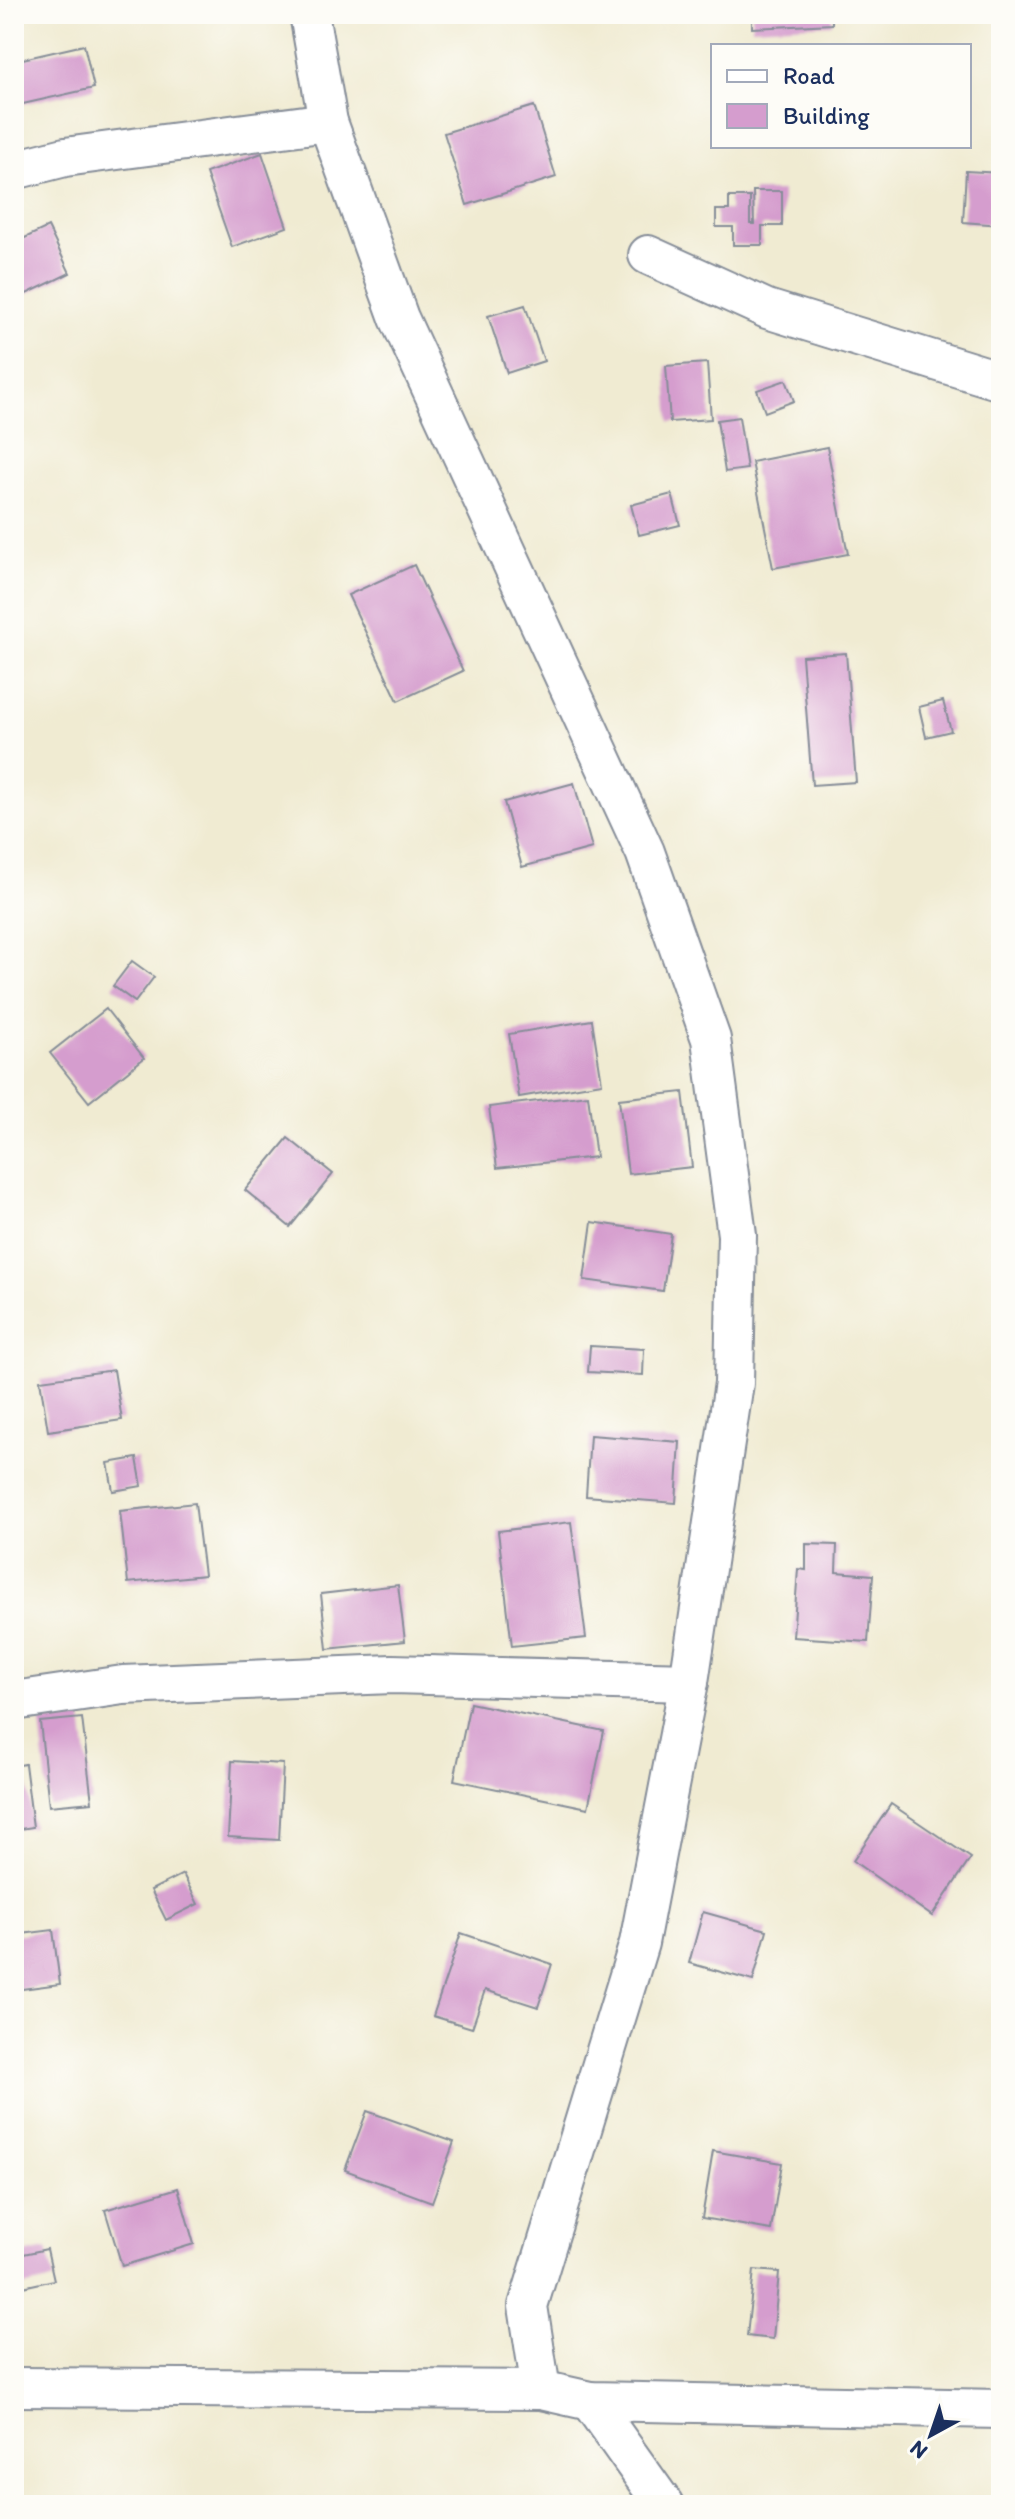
<svg xmlns="http://www.w3.org/2000/svg" width="1015" height="2519" font-family="Itim,sans-serif">
<rect width="100%" height="100%" fill="#fdfcf7"/>
<filter id="ink" filterUnits="userSpaceOnUse"><feTurbulence type="fractalNoise" baseFrequency=".0125" numOctaves="2"/><feDisplacementMap in="SourceGraphic" scale="16" xChannelSelector="R" yChannelSelector="G"/><feConvolveMatrix kernelMatrix="1 2 1 2 8 2 1 2 1" color-interpolation-filters="sRGB"/></filter>
<filter id="wash" filterUnits="userSpaceOnUse"><feTurbulence type="fractalNoise" baseFrequency=".006" numOctaves="4" result="noise"/><feDisplacementMap in="SourceGraphic" scale="32" xChannelSelector="R" yChannelSelector="G"/><feGaussianBlur stdDeviation="1.8" result="paint"/><feColorMatrix in="noise" values="0 0 0 0 0 0 0 0 0 0 0 0 0 0 0 0 0 1.4 0 .05"/><feComposite in="paint" operator="in"/></filter>
<g filter="url(#wash)">
<rect width="100%" height="100%" fill="#f0ebd2"/>
<g id="blocks">
<!-- building -->
<g fill="#d59dce">
<path d="M752 14H832V24L752 28Z"/>
<path d="M84 45 94 88 14 106V61Z"/>
<path d="M534 106 556 177 467 205 444 133Z"/>
<path d="M262 153 287 227 232 247 206 173Z"/>
<path d="M966 171 1001 173V225L963 222Z"/>
<path d="M753 191H782V226H762V245H733V227H716V210H729V197H750V224H754Z"/>
<path d="M48 227 70 273 14 300V243Z"/>
<path d="M525 305 544 361 507 373 488 316Z"/>
<path d="M707 363 711 419 670 422 666 366Z"/>
<path d="M786 380 794 401 765 412 757 390Z"/>
<path d="M739 417 747 469 725 472 717 420Z"/>
<path d="M827 447 848 554 773 568 752 462Z"/>
<path d="M672 494 680 525 639 535 631 505Z"/>
<path d="M414 565 463 671 398 701 348 595Z"/>
<path d="M846 653 856 782 812 785 802 656Z"/>
<path d="M943 701 951 731 926 737 919 707Z"/>
<path d="M574 783 592 848 522 867 504 802Z"/>
<path d="M132 961 154 977 135 1002 113 986Z"/>
<path d="M106 1009 144 1058 89 1102 50 1053Z"/>
<path d="M592 1020 602 1083 519 1097 509 1034Z"/>
<path d="M683 1092 692 1167 628 1174 619 1099Z"/>
<path d="M588 1095 596 1157 497 1168 489 1107Z"/>
<path d="M288 1138 333 1174 290 1227 245 1190Z"/>
<path d="M592 1222 671 1234 663 1291 584 1280Z"/>
<path d="M590 1346 644 1349 643 1375 588 1372Z"/>
<path d="M114 1370 122 1420 48 1431 40 1380Z"/>
<path d="M590 1435 680 1442 676 1503 586 1496Z"/>
<path d="M137 1458 142 1486 113 1491 108 1463Z"/>
<path d="M195 1503 204 1575 128 1583 120 1511Z"/>
<path d="M571 1522 586 1638 512 1646 498 1531Z"/>
<path d="M806 1544 837 1545 836 1572 873 1575 868 1642 793 1637 798 1569 806 1570Z"/>
<path d="M398 1585 405 1641 327 1649 321 1594Z"/>
<path d="M470 1703 604 1731 588 1808 454 1780Z"/>
<path d="M82 1718 92 1802 49 1806 40 1722Z"/>
<path d="M232 1761 283 1764 279 1840 228 1837Z"/>
<path d="M25 1764 33 1827 14 1830V1766Z"/>
<path d="M891 1804 971 1858 932 1916 853 1861Z"/>
<path d="M183 1874 198 1904 166 1920 151 1890Z"/>
<path d="M703 1912 767 1930 753 1981 689 1963Z"/>
<path d="M53 1930 60 1984 14 1990V1935Z"/>
<path d="M461 1933 552 1964 538 2007 485 1990 472 2028 433 2016Z"/>
<path d="M367 2111 454 2142 432 2202 345 2170Z"/>
<path d="M713 2151 782 2163 771 2230 702 2218Z"/>
<path d="M178 2188 194 2244 122 2266 105 2210Z"/>
<path d="M47 2249 54 2280 14 2289V2256Z"/>
<path d="M754 2270 779 2272 773 2339 747 2336Z"/>
</g>
</g>
</g>
<g filter="url(#ink)">
<use href="#blocks" fill-opacity="0" stroke="#868d98" stroke-width="2"/>
<g fill="none" stroke-linecap="round" stroke-linejoin="round">
<defs>
<g id="street">
<path d="M309 14 328 122 399 318 645 852 711 1039 737 1235 734 1383 689 1682 639 1943 528 2306 541 2390"/>
<path d="M14 170 65 157 328 122"/>
<path d="M648 255 767 309 1001 381"/>
<path d="M14 1701 123 1685 392 1674 689 1682"/>
<path d="M14 2387 541 2390 590 2401 1001 2409"/>
<path d="M590 2401 664 2505"/>
</g>
</defs>
<!-- street casing -->
<use href="#street" stroke="#868d98" stroke-width="42"/>
<!-- street -->
<use href="#street" stroke="#fff" stroke-width="38"/>
</g>
</g>
<!-- margin -->
<rect width="1015" height="2519" fill="none" stroke="#fdfcf7" stroke-width="48"/>
<!-- legend -->
<rect x="711" y="44" width="260" height="104" fill="#fdfcf7" stroke="#a3aaba" stroke-width="2"/>
<rect x="727" y="70" width="40" height="12" fill="#ffffff" stroke="#a3aaba" stroke-width="2"/>
<text x="783" y="84" font-size="24" fill="#1b2f5e">Road</text>
<rect x="727" y="104" width="40" height="24" fill="#d59dce" stroke="#a3aaba" stroke-width="2"/>
<text x="783" y="124" font-size="24" fill="#1b2f5e">Building</text>
<!-- north arrow -->
<g transform="translate(931 2435) rotate(220)" stroke="#fdfcf7" stroke-width="6" paint-order="stroke">
<path d="M0-6L14 30L0 20L-14 30Z" fill="#1b2f5e"/>
<text y="-12" font-size="22" font-weight="bold" text-anchor="middle" fill="#1b2f5e">N</text>
</g>
</svg>
